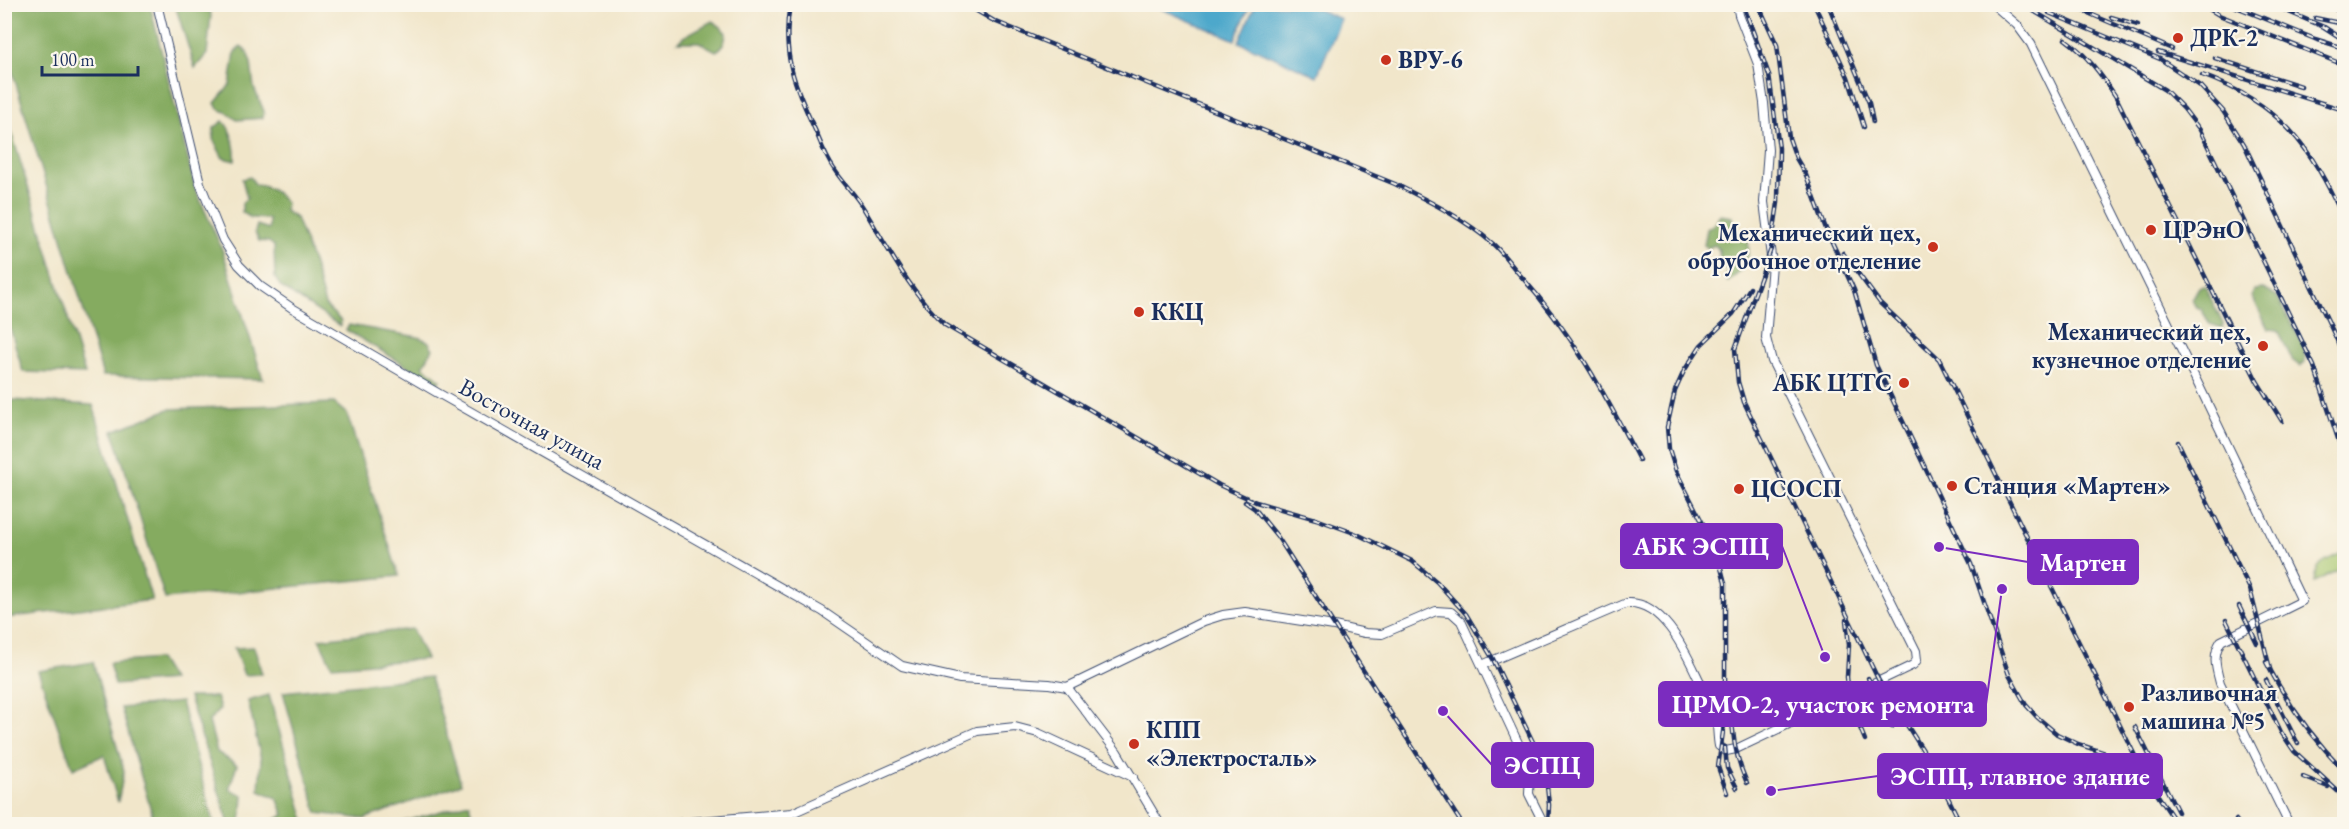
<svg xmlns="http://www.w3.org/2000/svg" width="2349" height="829" font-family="'EB Garamond',serif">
<rect width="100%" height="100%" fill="#fbf7ec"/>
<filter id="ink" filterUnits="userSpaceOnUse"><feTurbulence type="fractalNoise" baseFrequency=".0167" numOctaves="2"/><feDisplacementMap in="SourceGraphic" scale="12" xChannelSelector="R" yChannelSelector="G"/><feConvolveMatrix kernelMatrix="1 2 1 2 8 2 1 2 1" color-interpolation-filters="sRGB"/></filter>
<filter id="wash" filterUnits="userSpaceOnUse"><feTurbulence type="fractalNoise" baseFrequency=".008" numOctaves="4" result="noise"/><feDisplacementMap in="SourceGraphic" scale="24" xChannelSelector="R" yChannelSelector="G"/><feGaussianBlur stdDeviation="1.35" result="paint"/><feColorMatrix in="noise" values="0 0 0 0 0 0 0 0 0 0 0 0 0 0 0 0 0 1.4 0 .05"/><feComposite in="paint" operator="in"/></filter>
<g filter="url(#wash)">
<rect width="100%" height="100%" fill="#f1e6ca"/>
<!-- green -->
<path fill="#a7c66d" stroke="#617a66" stroke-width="1.5" d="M2344 552V567L2314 582C2315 561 2328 560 2344 552Z"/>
<!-- forest -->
<g fill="#85ab60" stroke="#506d5f" stroke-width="1.5">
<path d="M4 5H150L195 188 222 249 263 379 103 376 5 47Z"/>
<path d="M175 5H208L211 15 207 54 195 68Z"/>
<path d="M712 21 720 26 726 33C725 42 724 47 716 51L699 42H678L683 37Z"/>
<path d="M241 46 247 52 251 63 254 88 264 111 263 118 237 120 226 112 218 109 215 103 230 85 235 52Z"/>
<path d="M4 111H5L85 374 23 372 5 311Z"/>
<path d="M223 121C232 129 236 149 235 161L223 158 213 139 214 128Z"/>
<path d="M250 177 256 185C270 186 277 192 286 203L285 211 296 218 314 265 325 305 341 321 340 326 281 287 275 278 274 246 269 242 259 241 255 232 257 225 269 229V219L251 218 242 212V203L247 198 242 179Z"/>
<path d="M1720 215 1732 217 1734 238H1748C1751 258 1744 270 1728 282L1725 277 1728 270 1720 264 1719 250 1715 245 1708 248 1704 245 1707 229 1714 224Z"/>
<path d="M2205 286 2223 324 2222 328 2210 324 2201 309 2195 306 2192 299 2199 287Z"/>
<path d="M2263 289 2277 296 2304 347 2305 362 2300 366 2292 360 2278 330 2268 329 2252 296 2254 290Z"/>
<path d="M349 325 418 337 428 341 433 349 423 366 441 380 437 384 346 330Z"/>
<path d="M12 400 93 405 152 600 5 618 4 411Z"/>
<path d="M334 403 347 414 399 576 165 599 113 431 169 409Z"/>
<path d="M412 629 426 659 332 666 319 639Z"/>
<path d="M254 647 262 674 244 675 234 648Z"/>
<path d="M159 659 172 680 115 685 109 663Z"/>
<path d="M93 662 124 771 118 802 104 755 73 769 38 671Z"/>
<path d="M430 677 461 784 364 819 317 813 283 692Z"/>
<path d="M269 695 306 824H266L284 815 277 798 259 790 261 759 248 701Z"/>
<path d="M189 697H216L220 709 209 721 217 752 237 765 229 789 243 795 241 824H229Z"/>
<path d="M181 702 214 824H155L121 708Z"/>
<path d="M469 803 474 824H396Z"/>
</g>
<!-- water -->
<g fill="#4da8cb" stroke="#346c94" stroke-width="1.5">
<path d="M1152 5 1250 4V5L1235 40Z"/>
<path d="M1255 5H1307L1341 19 1317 76 1239 42Z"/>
</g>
</g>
<g filter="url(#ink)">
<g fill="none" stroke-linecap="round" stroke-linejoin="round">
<defs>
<g id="minor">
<path d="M157 4 200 183 223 240 239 265 260 286 292 308 436 392 822 611 902 666 960 679 1049 684 1067 687"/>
<path d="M1993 4 2017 25 2031 44 2203 394 2302 601 2221 641C2212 655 2216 668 2220 683L2289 824"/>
<path d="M1482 665 1627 603C1663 600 1686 653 1699 680 1704 691 1713 703 1715 714 1718 725 1717 736 1719 746L1726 751 1736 749 1913 665 1917 660 1916 651 1772 361 1766 338 1772 264 1764 202 1768 150 1764 103 1758 64 1739 15 1737 4"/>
<path d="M1067 687 1204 621 1223 615 1245 612 1334 626 1365 633 1382 634 1436 611 1451 612 1461 621 1526 760 1530 773 1529 794 1544 824"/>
<path d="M1067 687 1117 752 1160 824"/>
<path d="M667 824 792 813 977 731 1015 727 1038 733 1133 777"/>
</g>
</defs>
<!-- minor casing -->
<use href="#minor" stroke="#3b4a6e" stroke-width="10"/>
<!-- minor -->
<use href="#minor" stroke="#fff" stroke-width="8"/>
<defs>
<g id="rail">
<path d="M790 4C781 55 795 87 816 132 821 144 826 158 834 169 843 183 855 194 864 209 889 250 910 292 945 325L1219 485 1256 502 1316 519 1357 534 1412 561 1437 582 1466 614 1493 659 1545 767 1549 805 1548 824"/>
<path d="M965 4 994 21 1395 184C1429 201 1465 219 1493 244 1503 253 1511 265 1520 275 1572 333 1604 392 1639 460"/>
<path d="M1743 4 1769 75 1779 148 1778 203 1771 249 1735 349 1738 382 1744 402 1879 681 1931 763 1961 824"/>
<path d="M1758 4 1777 45 1789 138 1796 158 1806 175 1826 229 1854 290 1876 365 1971 564 2009 675 2026 705 2037 717 2057 734 2078 744 2120 758 2149 782 2177 824"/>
<path d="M1814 4 1848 77 1864 127"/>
<path d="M1828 4 1869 103 1873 122"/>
<path d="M2022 4 2165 90 2184 109 2200 130 2314 366 2344 457"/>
<path d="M2067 4 2172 49"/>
<path d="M2201 4 2219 15 2344 65"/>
<path d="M2229 4 2315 39 2344 48"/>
<path d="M2270 4 2324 27 2344 40"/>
<path d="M2323 4 2344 13"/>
<path d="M2049 13 2160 59 2200 86 2223 111 2244 144 2337 340 2344 359"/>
<path d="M2111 17 2138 25"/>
<path d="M2315 18 2344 24"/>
<path d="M2065 39C2087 55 2101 74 2116 97L2257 381 2282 421"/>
<path d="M2158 52 2344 110"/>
<path d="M2215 58 2301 86"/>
<path d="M2202 75C2281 104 2310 145 2344 219"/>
<path d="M1843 253 1880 303 1939 359 2144 774"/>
<path d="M2178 442 2250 589 2270 669"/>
<path d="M1245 502 1255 509 1277 536 1462 824"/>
<path d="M2239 606 2257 643"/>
<path d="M1846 620 1849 645 1847 677 1849 696 1851 706 1865 740"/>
<path d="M2226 620 2281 732 2294 751 2344 797"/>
<path d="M2266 662C2287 703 2312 738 2344 770"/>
<path d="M1868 678 1892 727"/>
<path d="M2266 680 2298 744"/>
<path d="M1732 713C1732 738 1737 761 1747 783"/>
<path d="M2135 727 2178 812"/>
<path d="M1725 747 1727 768 1737 788"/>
<path d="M2303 777 2328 787"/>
<path d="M1727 793 1718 767 1725 718V583L1716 549 1676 471 1669 449 1667 427 1675 391 1684 371 1701 345 1733 314 1750 288"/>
<path d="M2236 820 2239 824"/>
</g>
</defs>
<!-- rail casing -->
<use href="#rail" stroke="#1b2f5e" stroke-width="4.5"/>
<!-- rail -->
<use href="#rail" stroke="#fbf7ec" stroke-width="2" stroke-dasharray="7" stroke-linecap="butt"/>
</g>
</g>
<!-- markers -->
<g fill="#c8321e" stroke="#fbf7ec" stroke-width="2">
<circle cx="2178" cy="38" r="6"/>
<circle cx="1386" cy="60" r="6"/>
<circle cx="2151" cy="230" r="6"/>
<circle cx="1933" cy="247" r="6"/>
<circle cx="1139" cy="312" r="6"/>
<circle cx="2263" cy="346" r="6"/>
<circle cx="1904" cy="383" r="6"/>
<circle cx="1952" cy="486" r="6"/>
<circle cx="1739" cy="489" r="6"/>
<circle cx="2129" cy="707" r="6"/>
<circle cx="1134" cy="744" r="6"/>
</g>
<g text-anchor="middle" stroke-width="4.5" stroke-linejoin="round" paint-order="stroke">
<!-- poi labels -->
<g font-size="24" font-weight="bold" fill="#1b2f5e" stroke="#fbf7ec" text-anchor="start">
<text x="2190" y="46">ДРК-2</text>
<text x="1398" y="68">ВРУ-6</text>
<text x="2163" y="238">ЦРЭнО</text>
<text x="1921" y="241" text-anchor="end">Механический цех,<tspan x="1921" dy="28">обрубочное отделение</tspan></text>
<text x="1151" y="320">ККЦ</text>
<text x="2251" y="340" text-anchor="end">Механический цех,<tspan x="2251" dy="28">кузнечное отделение</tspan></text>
<text x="1892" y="391" text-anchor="end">АБК ЦТГС</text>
<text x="1964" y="494">Станция «Мартен»</text>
<text x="1751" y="497">ЦСОСП</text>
<text x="2141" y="701">Разливочная<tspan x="2141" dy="28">машина №5</tspan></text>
<text x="1146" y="738">КПП<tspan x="1146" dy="28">«Электросталь»</tspan></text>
</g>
<!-- street labels -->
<g font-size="24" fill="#1b2f5e" stroke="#fbf7ec">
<text transform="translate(532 424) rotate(29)" y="8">Восточная улица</text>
</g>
</g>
<!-- callouts -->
<path fill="none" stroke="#7b2cbf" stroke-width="2" d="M1825 657L1782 546M1939 547L2028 562M2002 589L1986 704M1443 711L1492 765M1771 791L1878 776"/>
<g fill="#7b2cbf" stroke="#fbf7ec" stroke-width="2">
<circle cx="1825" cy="657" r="6"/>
<circle cx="1939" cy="547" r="6"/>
<circle cx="2002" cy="589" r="6"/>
<circle cx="1443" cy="711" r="6"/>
<circle cx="1771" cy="791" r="6"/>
</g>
<g fill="#7b2cbf" stroke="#7b2cbf" stroke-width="2">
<rect x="1621" y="524" width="161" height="44" rx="6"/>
<rect x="2028" y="540" width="110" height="44" rx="6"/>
<rect x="1659" y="682" width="327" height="44" rx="6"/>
<rect x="1492" y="743" width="101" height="44" rx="6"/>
<rect x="1878" y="754" width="284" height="44" rx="6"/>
</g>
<g font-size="26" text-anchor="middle" font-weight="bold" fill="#fff">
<text x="1701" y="555">АБК ЭСПЦ</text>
<text x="2083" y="571">Мартен</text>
<text x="1823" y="713">ЦРМО-2, участок ремонта</text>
<text x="1542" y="774">ЭСПЦ</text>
<text x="2020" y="785">ЭСПЦ, главное здание</text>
</g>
<!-- margin -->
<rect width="2349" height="829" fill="none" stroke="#fbf7ec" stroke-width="24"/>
<!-- scale -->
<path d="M42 66v9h96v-9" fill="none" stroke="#1b2f5e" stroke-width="3"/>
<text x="51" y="66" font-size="18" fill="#1b2f5e" stroke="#fbf7ec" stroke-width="4.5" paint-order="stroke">100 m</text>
</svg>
